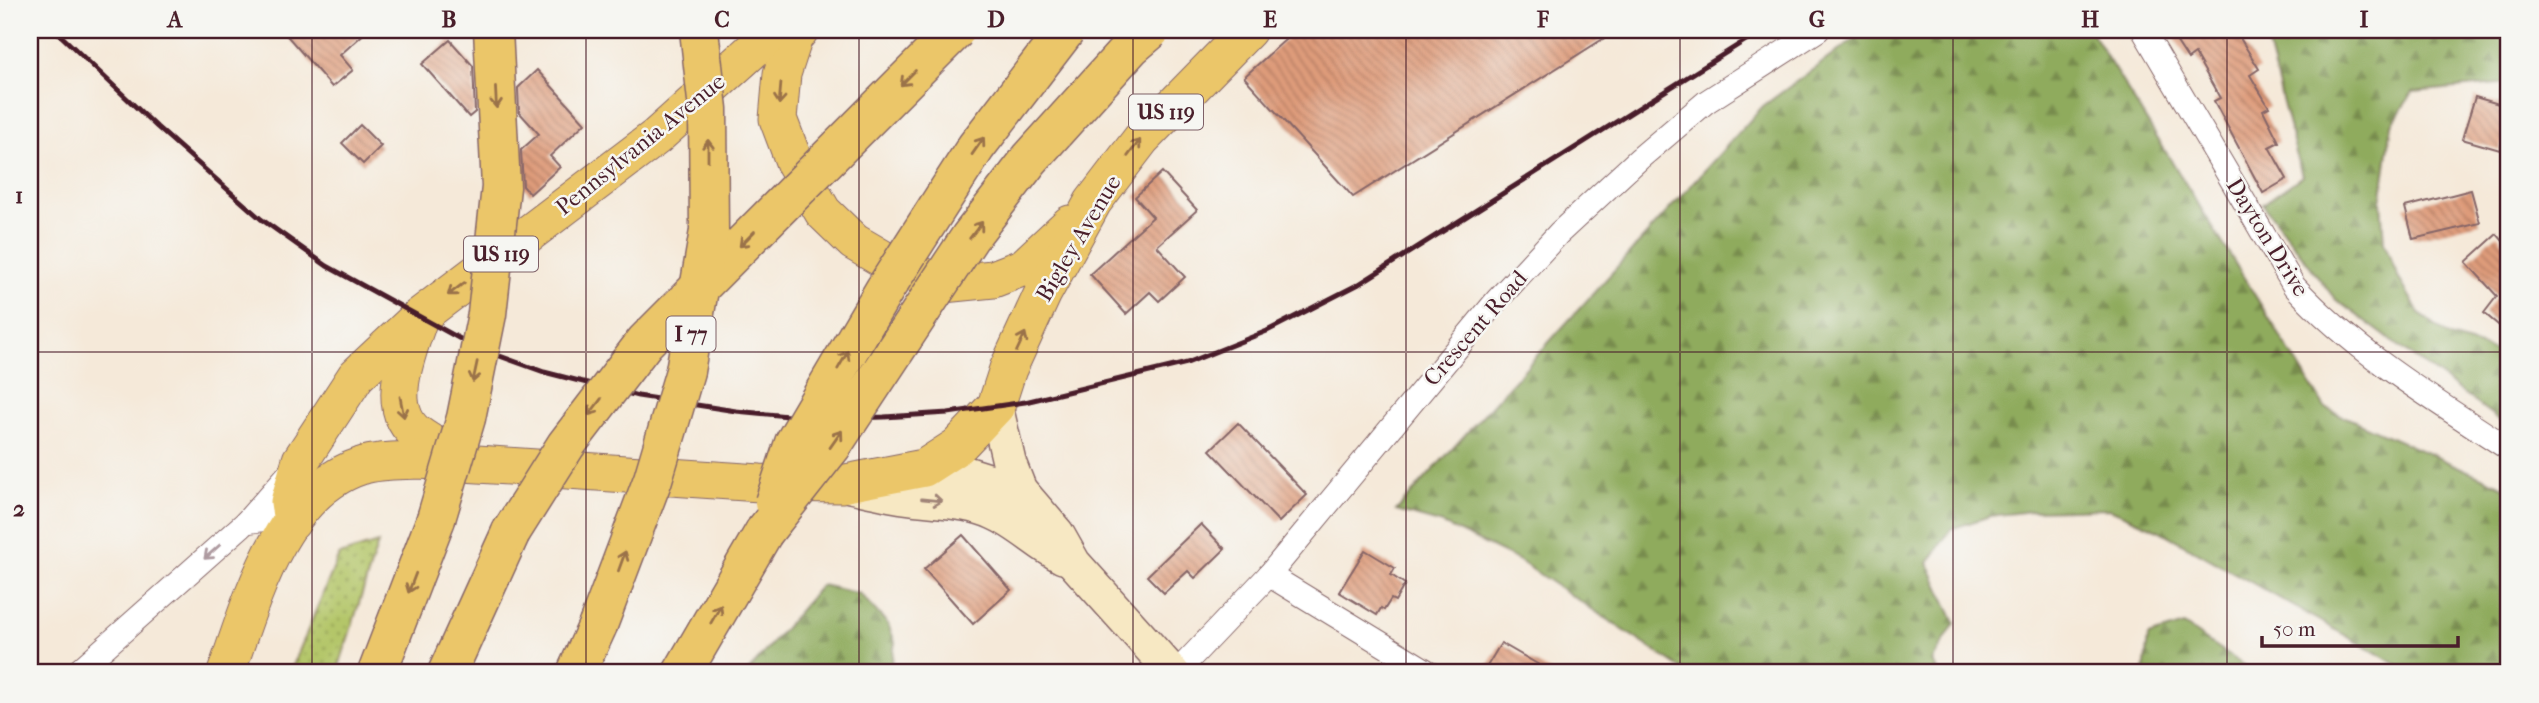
<svg xmlns="http://www.w3.org/2000/svg" width="2539" height="703" font-family="'IM FELL French Canon',serif">
<defs>
<pattern id="grass-dots" width="8" height="8" patternUnits="userSpaceOnUse" patternTransform="scale(1.75)"><rect width="8" height="8" fill="#b4c669"/><path d="M2 2h.1M6 6h.1" fill="none" stroke="#94a057" stroke-width="1.8" stroke-linecap="round"/></pattern>
<pattern id="forest-firs" width="22" height="20" patternUnits="userSpaceOnUse" patternTransform="scale(1.75)"><rect width="22" height="20" fill="#8fab5d"/><path d="M5 1l3.5 6h-7zM16 11l3.5 6h-7z" fill="#778b4d"/></pattern>
<pattern id="building-back-hatch" width="6" height="6" patternUnits="userSpaceOnUse" patternTransform="scale(1.75)"><rect width="6" height="6" fill="#de9b7a"/><path d="M-1 5l2 2M0 0l6 6M5-1l2 2" fill="none" stroke="#b67e64"/></pattern>
</defs>
<rect width="100%" height="100%" fill="#f6f6f2"/>
<filter id="ink" filterUnits="userSpaceOnUse"><feTurbulence type="fractalNoise" baseFrequency=".0143" numOctaves="2"/><feDisplacementMap in="SourceGraphic" scale="14" xChannelSelector="R" yChannelSelector="G"/><feConvolveMatrix kernelMatrix="1 2 1 2 8 2 1 2 1" color-interpolation-filters="sRGB"/></filter>
<filter id="wash" filterUnits="userSpaceOnUse"><feTurbulence type="fractalNoise" baseFrequency=".00686" numOctaves="4" result="noise"/><feDisplacementMap in="SourceGraphic" scale="28" xChannelSelector="R" yChannelSelector="G"/><feGaussianBlur stdDeviation="1.57" result="paint"/><feColorMatrix in="noise" values="0 0 0 0 0 0 0 0 0 0 0 0 0 0 0 0 0 1.4 0 .05"/><feComposite in="paint" operator="in"/></filter>
<g filter="url(#wash)">
<rect width="100%" height="100%" fill="#f5e9d9"/>
<!-- grass -->
<path fill="url(#grass-dots)" stroke="#7f724a" stroke-width="2" d="M378 543 337 673H290L339 555Z"/>
<!-- forest -->
<g fill="url(#forest-firs)" stroke="#6c6544" stroke-width="2">
<path d="M1867 30H2090L2325 408 2509 489V673H2412L2158 530 2110 509 2031 511 1990 516 1951 529 1928 563 1955 623 1932 661 1939 673H1688L1518 560 1443 524 1396 511 1763 106Z"/>
<path d="M2271 30H2509V83L2413 92 2392 124 2381 202 2384 242 2399 279 2420 314 2450 337 2509 355V427L2335 299 2263 204 2302 176 2265 34Z"/>
<path d="M821 585 860 594 888 624 895 642 892 661 887 673H747Z"/>
<path d="M2184 625 2252 671 2256 673H2144L2148 636Z"/>
</g>
<g id="blocks">
<!-- building -->
<g fill="url(#building-back-hatch)">
<path d="M282 30H368L340 55 353 70 332 87Z"/>
<path d="M1296 30H1617L1353 197 1244 77Z"/>
<path d="M2169 30H2235L2259 69 2250 75 2269 107 2263 110 2279 142 2269 147 2287 179 2263 193 2214 101 2220 98 2195 54 2188 59Z"/>
<path d="M450 40 473 66 475 112 469 117 422 64Z"/>
<path d="M537 70 585 123 550 156 560 167 530 194 523 186 521 150 539 134 519 112 518 88Z"/>
<path d="M2475 97 2509 107V120L2500 150 2462 139Z"/>
<path d="M360 125 381 146 363 164 342 143Z"/>
<path d="M1162 172 1197 210 1157 246 1185 277 1159 301 1150 292 1126 314 1090 274 1153 217 1135 197Z"/>
<path d="M2471 190 2480 223 2413 239 2405 207Z"/>
<path d="M2497 234 2509 248V334L2484 313 2497 296 2466 262Z"/>
<path d="M1238 423 1307 495 1279 522 1210 450Z"/>
<path d="M1201 524 1225 549 1195 578 1188 571 1164 593 1147 576Z"/>
<path d="M963 535 1011 590 973 624 924 569Z"/>
<path d="M1365 550 1395 568 1391 575 1405 584 1395 601 1391 599 1384 610 1381 608 1377 615 1339 592Z"/>
<path d="M1501 643 1553 673H1483Z"/>
</g>
</g>
</g>
<g filter="url(#ink)">
<use href="#blocks" fill-opacity="0" stroke="#866668" stroke-width="2"/>
<g fill="none" stroke-linecap="round" stroke-linejoin="round">
<defs>
<g id="street">
<path d="M2143 30 2294 286C2356 353 2434 400 2509 449"/>
<path d="M246 522 292 470"/>
<path d="M1269 575 1430 673"/>
<path d="M76 673 246 522 281 517 292 522"/>
<path d="M1176 673 1269 575 1497 300 1559 233 1640 158 1706 102 1818 30"/>
</g>
<g id="secondary">
<path d="M996 406 1009 462 1020 490 1057 533 1074 563 1173 673"/>
<path d="M924 468 969 474 1020 490"/>
<path d="M846 485C865 489 885 494 904 497 934 502 966 500 994 513 1019 524 1038 544 1063 557"/>
</g>
<g id="primary">
<path d="M800 30 794 37 782 74 778 119 795 164 823 212 854 242 895 266 943 284 993 279 1024 267 1070 224"/>
<path d="M419 318C409 350 383 406 416 433 429 443 445 451 459 459"/>
<path d="M292 522 289 502 301 460 356 376 419 317 656 137 775 30"/>
<path d="M226 673C251 602 280 492 361 466 378 460 401 461 419 460L760 483 841 484 924 468 958 446 996 406 1008 369 1043 293 1093 202 1142 138 1248 30"/>
</g>
<g id="highway">
<path d="M377 673 436 519"/>
<path d="M447 673 511 532"/>
<path d="M576 673 598 625"/>
<path d="M682 673 764 532"/>
</g>
</defs>
<!-- street casing -->
<use href="#street" stroke="#866668" stroke-width="25"/>
<!-- secondary casing -->
<use href="#secondary" stroke="#866668" stroke-width="36"/>
<!-- primary casing -->
<use href="#primary" stroke="#866668" stroke-width="39"/>
<!-- highway casing -->
<use href="#highway" stroke="#866668" stroke-width="41"/>
<!-- street -->
<use href="#street" stroke="#fff" stroke-width="23"/>
<!-- secondary -->
<use href="#secondary" stroke="#f7e8c3" stroke-width="33"/>
<!-- primary -->
<use href="#primary" stroke="#ebc669" stroke-width="37"/>
<!-- highway -->
<use href="#highway" stroke="#ebc669" stroke-width="38"/>
<!-- rail -->
<path stroke="#4a1f2b" stroke-width="5" d="M55 30 157 127 261 219 327 266 475 347 544 372 638 396 736 411 820 419 884 417 948 413 1025 402 1187 363 1267 331 1359 284 1762 30"/>
<defs>
<g id="highway-bridge">
<path d="M774 503 794 443 885 289 976 147 1066 30"/>
<path d="M436 519 466 418 487 314 501 187 493 30"/>
<path d="M511 532 566 445 645 342 956 30"/>
<path d="M764 532 832 446 970 237 1030 159 1131 47 1151 30"/>
<path d="M598 625 653 479 685 371 709 231 708 109 699 30"/>
</g>
</defs>
<!-- highway-bridge casing -->
<use href="#highway-bridge" stroke="#866668" stroke-width="41" stroke-linecap="butt"/>
<!-- highway-bridge -->
<use href="#highway-bridge" stroke="#ebc669" stroke-width="38"/>
</g>
<!-- one-way arrows -->
<defs><path id="oneway-shaft" d="M-6 0H5M1.5-3L5.5 0L1.5 3" fill="none" stroke-width="1.6" stroke-linecap="round" stroke-linejoin="round" transform="scale(1.75)"/></defs>
<g stroke="#9a724a">
<use href="#oneway-shaft" transform="translate(908 78) rotate(135)"/>
<use href="#oneway-shaft" transform="translate(780 94) rotate(95)"/>
<use href="#oneway-shaft" transform="translate(496 98) rotate(87)"/>
<use href="#oneway-shaft" transform="translate(978 146) rotate(-55)"/>
<use href="#oneway-shaft" transform="translate(1134 148) rotate(-53)"/>
<use href="#oneway-shaft" transform="translate(708 150) rotate(-90)"/>
<use href="#oneway-shaft" transform="translate(976 230) rotate(-53)"/>
<use href="#oneway-shaft" transform="translate(747 239) rotate(135)"/>
<use href="#oneway-shaft" transform="translate(456 289) rotate(143)"/>
<use href="#oneway-shaft" transform="translate(1021 342) rotate(-65)"/>
<use href="#oneway-shaft" transform="translate(843 360) rotate(-60)"/>
<use href="#oneway-shaft" transform="translate(475 372) rotate(102)"/>
<use href="#oneway-shaft" transform="translate(402 407) rotate(79)"/>
<use href="#oneway-shaft" transform="translate(595 407) rotate(127)"/>
<use href="#oneway-shaft" transform="translate(836 439) rotate(-55)"/>
<use href="#oneway-shaft" transform="translate(622 561) rotate(-70)"/>
<use href="#oneway-shaft" transform="translate(412 583) rotate(111)"/>
<use href="#oneway-shaft" transform="translate(716 614) rotate(-60)"/>
</g>
<use stroke="#a08477" href="#oneway-shaft" transform="translate(932 500) rotate(6)"/>
<use stroke="#ae9aa0" href="#oneway-shaft" transform="translate(212 552) rotate(138)"/>
</g>
<!-- grid -->
<path fill="none" stroke="#4a1f2b" stroke-width="2" stroke-opacity="0.55" d="M312 30V673M586 30V673M859 30V673M1133 30V673M1406 30V673M1680 30V673M1953 30V673M2227 30V673M30 352H2509"/>
<g text-anchor="middle" stroke-width="5" stroke-linejoin="round" paint-order="stroke">
<!-- shield labels -->
<g fill="#f6f6f2" stroke="#7e6067" stroke-width="2">
<rect x="1129" y="94.5" width="74" height="35" rx="5"/>
<rect x="464" y="236.5" width="74" height="35" rx="5"/>
<rect x="666.5" y="316.5" width="49" height="35" rx="5"/>
</g>
<g font-size="21" font-weight="bold" fill="#4a1f2b">
<text x="1166" y="119">US 119</text>
<text x="501" y="261">US 119</text>
<text x="691" y="341">I 77</text>
</g>
<!-- street labels -->
<g font-size="23" fill="#4a1f2b" stroke="#f6f6f2">
<text transform="translate(640 144) rotate(-39)" y="8">Pennsylvania Avenue</text>
<text transform="translate(2268 237) rotate(58)" y="8">Dayton Drive</text>
<text transform="translate(1078 238) rotate(-59)" y="8">Bigley Avenue</text>
<text transform="translate(1475 328) rotate(-49)" y="8">Crescent Road</text>
</g>
</g>
<!-- margin -->
<rect width="2539" height="703" fill="none" stroke="#f6f6f2" stroke-width="77"/>
<!-- scale -->
<path d="M2262 636v10h196v-10" fill="none" stroke="#4a1f2b" stroke-width="3.5"/>
<text x="2273" y="636" font-size="21" fill="#4a1f2b" stroke="#f6f6f2" stroke-width="5" paint-order="stroke">50 m</text>
<rect x="38" y="38" width="2462" height="626" fill="none" stroke="#4a1f2b" stroke-width="2.5"/>
<g font-size="23" text-anchor="middle" font-weight="bold" fill="#4a1f2b">
<text x="175" y="27">A</text>
<text x="449" y="27">B</text>
<text x="722" y="27">C</text>
<text x="996" y="27">D</text>
<text x="1270" y="27">E</text>
<text x="1543" y="27">F</text>
<text x="1817" y="27">G</text>
<text x="2090" y="27">H</text>
<text x="2364" y="27">I</text>
<text x="19" y="203">1</text>
<text x="19" y="516">2</text>
</g>
</svg>
